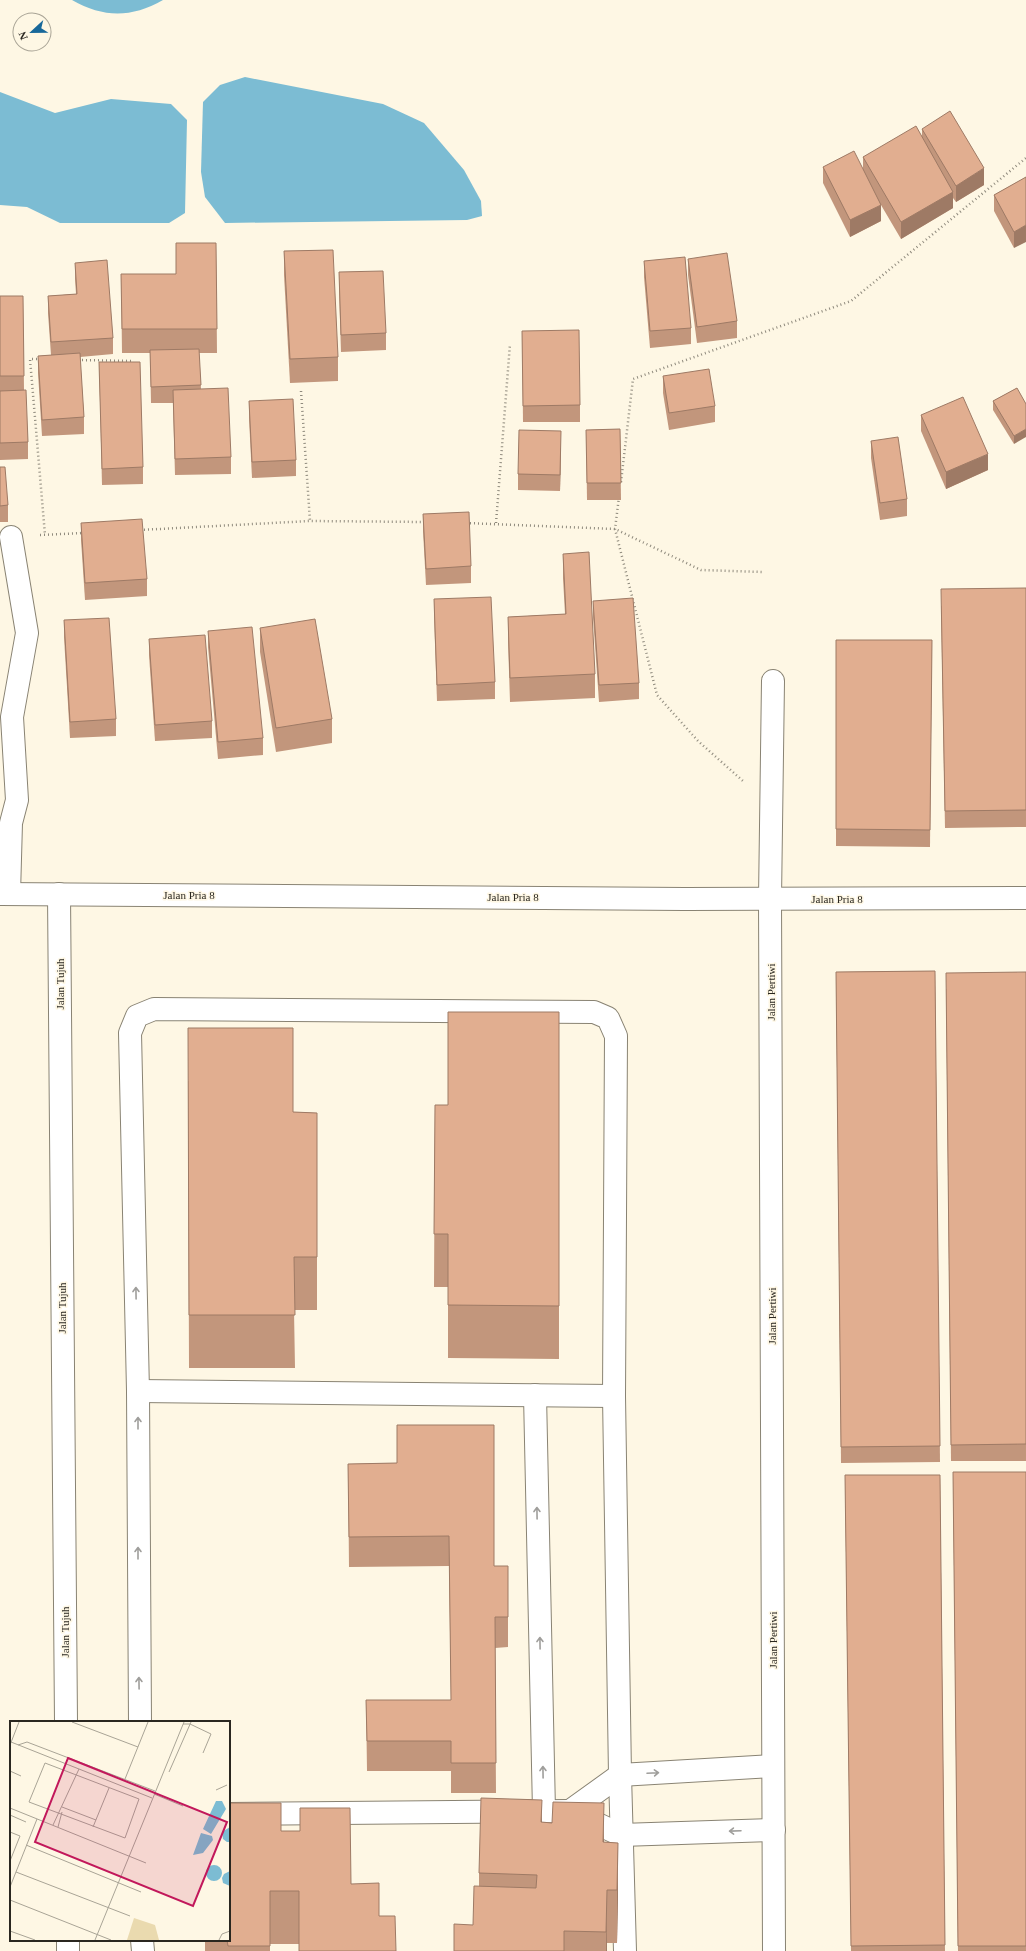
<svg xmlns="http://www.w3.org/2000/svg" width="1026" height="1951" font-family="Georgia,serif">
<rect width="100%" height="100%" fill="#fef7e4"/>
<!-- water -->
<g fill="#7cbcd3">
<path d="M72 0H163C131 18 104 18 72 0Z"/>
<path d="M245 77 383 104 424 123 464 170 481 201 482 216 467 220 225 223 205 197 201 172 203 102 220 85Z"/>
<path d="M0 92 55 113 111 99 171 104 187 120 185 213 169 223H60L27 207 0 205Z"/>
</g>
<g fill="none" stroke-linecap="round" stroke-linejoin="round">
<defs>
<g id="minor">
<path d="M773 681 770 899 774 1951"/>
<path d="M0 894 685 899 1026 898"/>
<path d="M9 894 11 823 17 800 12 717 27 633 11 537"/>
<path d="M59 894 66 1722"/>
<path d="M138 1391 614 1396"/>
<path d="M535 1395 544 1811"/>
<path d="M140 1722 138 1391 130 1033 137 1016 154 1009 594 1012 608 1018 616 1036 614 1396 620 1775 625 1951"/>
<path d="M570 1811 620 1775 773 1766"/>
<path d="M229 1814 570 1811 621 1835 774 1830"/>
<path d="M68 1940V1951"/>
<path d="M142 1940 143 1951"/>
</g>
</defs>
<!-- minor casing -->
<use href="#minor" stroke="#898373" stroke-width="24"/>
<!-- path -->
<g stroke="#8f8a7d" stroke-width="2.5" stroke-dasharray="1 3" stroke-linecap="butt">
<path d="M41 359H30L45 535"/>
<path d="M78 360 134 361"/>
<path d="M301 391 310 521"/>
<path d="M621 482 633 379 851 301 1026 158"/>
<path d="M619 497 615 529 657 695 698 741 743 781"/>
<path d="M466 523 615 529 701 570 764 572"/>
<path d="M496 523 510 344"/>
<path d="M140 530 310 521 425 522"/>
<path d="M40 535 83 533"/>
</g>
<!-- minor -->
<use href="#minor" stroke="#fff" stroke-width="22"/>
</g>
<!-- wall -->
<g fill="#c2967c">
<path d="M922 129 984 185 956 202 953 198V208L901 239 881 205V221L850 237 823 183V167L863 169V157L922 136Z"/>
<path d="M1026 177 1014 248 994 211V195Z"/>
<path d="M176 243H216L217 353H199L201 389 231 457V474L175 475 173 403H151L150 353H122L121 274H176Z"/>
<path d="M284 251 338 357V381L290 383 284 275Z"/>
<path d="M688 259 737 321V338L697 343 688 275Z"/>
<path d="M644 261 691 328V344L650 348 644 277Z"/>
<path d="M75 263 113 338V354L80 357 84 417V434L42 436 38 373V356L51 355 48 313V296L76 294 75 279Z"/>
<path d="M339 272 386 333V350L341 352 339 289Z"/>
<path d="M0 296H23L24 390 28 442V459L0 460V467L8 505V522H0Z"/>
<path d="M522 331 580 405V422H523Z"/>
<path d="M99 362 143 467V484L102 485Z"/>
<path d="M663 376 715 406V422L669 430 663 393Z"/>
<path d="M1017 388 1014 444 993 410V401Z"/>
<path d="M249 401 296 460V476L252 478 249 418Z"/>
<path d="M921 415 988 470 946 489 921 431Z"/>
<path d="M620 429 621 500H587L586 430Z"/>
<path d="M871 441 907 499V516L880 520 871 458Z"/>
<path d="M561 448 560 491 518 490V474Z"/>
<path d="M423 514 471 566V583L426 585 423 531Z"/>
<path d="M81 523 147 579V596L85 600 81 540Z"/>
<path d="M563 554 595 674V698L510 702 508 641V617L565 614 563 578Z"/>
<path d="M1026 588V827L945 828 941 606Z"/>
<path d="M434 599 495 682V699L437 701 434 616Z"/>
<path d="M593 601 639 683V699L599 702 593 617Z"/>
<path d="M64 620 116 719V736L70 738 64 637Z"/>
<path d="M260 628 332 719V743L276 752 260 652Z"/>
<path d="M208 631 263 738V755L218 759 208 647Z"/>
<path d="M149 639 212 721V738L155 741 149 655Z"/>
<path d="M836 640H932L930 847 836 846Z"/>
<path d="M935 971 940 1462 841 1463 836 972Z"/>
<path d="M1026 972V1461H951L946 989Z"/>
<path d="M559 1012V1359L448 1358V1287H434L435 1105H448Z"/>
<path d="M188 1081 293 1112 317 1113V1310H294L295 1368H189Z"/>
<path d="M397 1425 494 1566H508V1647L495 1648 496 1793H451V1771H367L366 1700H451L449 1566 349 1567 348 1464 397 1463Z"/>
<path d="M953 1472H1026V1951H958Z"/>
<path d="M845 1475H940L945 1951H851Z"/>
<path d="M300 1808 351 1884 379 1916 396 1951H299V1944H270V1951H205V1940H229L281 1831H300Z"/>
<path d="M542 1823 604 1842 618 1843V1896L617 1943H607V1951H454L473 1925 479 1886V1873Z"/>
</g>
<!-- shaded-wall -->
<g fill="#9e7a65">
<path d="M984 168V185L956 202V186Z"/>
<path d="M953 192V208L901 239V222Z"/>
<path d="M881 205V221L850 237V220Z"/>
<path d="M1026 225V242L1014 248V232Z"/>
<path d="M1026 429V437L1014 444V436Z"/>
<path d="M561 431V448L560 491V475Z"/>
<path d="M988 454V470L946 489V472Z"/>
<path d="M542 1800V1853L541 1822Z"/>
<path d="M604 1803V1856L603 1842Z"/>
<path d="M618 1843V1896L617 1943V1890Z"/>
<path d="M607 1890V1951H606Z"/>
</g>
<!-- building -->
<g fill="#e1ae90" stroke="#9e7a65">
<path d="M950 111 984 168 956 186 922 129Z"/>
<path d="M916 126 953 192 901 222 863 157Z"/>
<path d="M854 151 881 205 850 220 823 167Z"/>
<path d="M1026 177V225L1014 232 994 195Z"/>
<path d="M176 243H216L217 329H122L121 274H176Z"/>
<path d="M333 250 338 357 290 359 284 251Z"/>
<path d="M727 253 737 321 697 327 688 259Z"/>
<path d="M685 257 691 328 650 331 644 261Z"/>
<path d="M107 260 113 338 51 342 48 296 77 294 75 263Z"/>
<path d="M383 271 386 333 341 335 339 272Z"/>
<path d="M0 296H23L24 376H0Z"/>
<path d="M579 330 580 405 523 406 522 331Z"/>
<path d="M199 349 201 385 151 387 150 350Z"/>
<path d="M80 353 84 417 42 420 38 356Z"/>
<path d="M99 362H140L143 467 102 469Z"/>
<path d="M709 369 715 406 669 413 663 376Z"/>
<path d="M228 388 231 457 175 459 173 390Z"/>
<path d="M1017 388 1026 404V429L1014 436 993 401Z"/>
<path d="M26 390 28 442 0 443V391Z"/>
<path d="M963 397 988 454 946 472 921 415Z"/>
<path d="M293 399 296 460 252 462 249 401Z"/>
<path d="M620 429 621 483H587L586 430Z"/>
<path d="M519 430 561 431 560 475 518 474Z"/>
<path d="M898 437 907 499 880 503 871 441Z"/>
<path d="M0 467H5L8 505 0 506Z"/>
<path d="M469 512 471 566 426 569 423 514Z"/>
<path d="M142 519 147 579 85 583 81 523Z"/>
<path d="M589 552 595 674 510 678 508 617 566 614 563 554Z"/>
<path d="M1026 588V810L945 811 941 589Z"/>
<path d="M491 597 495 682 437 685 434 599Z"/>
<path d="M633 598 639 683 599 685 593 601Z"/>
<path d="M109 618 116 719 70 722 64 620Z"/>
<path d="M315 619 332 719 276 728 260 628Z"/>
<path d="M252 627 263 738 218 742 208 631Z"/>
<path d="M205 635 212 721 155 725 149 639Z"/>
<path d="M836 640H932L930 830 836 829Z"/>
<path d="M935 971 940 1446 841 1447 836 972Z"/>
<path d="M1026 972V1444L951 1445 946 973Z"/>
<path d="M448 1012H559V1306L448 1305V1234H434L435 1105H448Z"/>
<path d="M188 1028H293V1112L317 1113V1257H294L295 1315H189Z"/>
<path d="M397 1425H494V1566H508V1617H495L496 1763H451V1741H367L366 1700H451L449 1536 349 1537 348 1464 397 1463Z"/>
<path d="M953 1472H1026V1946H958Z"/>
<path d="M845 1475H940L945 1945 851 1946Z"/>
<path d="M481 1798 542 1800 541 1822 552 1823 553 1802 604 1803 603 1842 618 1843 617 1890H607L606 1932 564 1931V1951H454V1924L473 1925 474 1886 536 1888 537 1875 479 1873Z"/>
<path d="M229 1803H281V1831H300V1808H350L351 1884 379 1883V1916H395L396 1951H299V1891H270V1946H228L227 1940H229Z"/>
</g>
<!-- one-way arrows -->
<defs><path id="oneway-shaft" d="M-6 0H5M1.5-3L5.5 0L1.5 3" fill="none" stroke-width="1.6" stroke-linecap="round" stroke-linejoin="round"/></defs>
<g stroke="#9f9e9b">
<use href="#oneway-shaft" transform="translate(136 1293) rotate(-91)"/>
<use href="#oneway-shaft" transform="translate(138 1423) rotate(-90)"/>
<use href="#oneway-shaft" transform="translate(537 1513) rotate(-91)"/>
<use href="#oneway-shaft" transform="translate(138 1553) rotate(-90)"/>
<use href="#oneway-shaft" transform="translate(540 1643) rotate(-91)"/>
<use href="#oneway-shaft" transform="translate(139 1683) rotate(-91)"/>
<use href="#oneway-shaft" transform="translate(543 1772) rotate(-91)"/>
<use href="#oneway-shaft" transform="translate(653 1773) rotate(-3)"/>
<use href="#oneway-shaft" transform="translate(735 1831) rotate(178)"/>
</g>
<g text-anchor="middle" stroke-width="3" stroke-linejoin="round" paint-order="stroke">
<!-- street labels -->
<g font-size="11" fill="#2a2720" stroke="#fef7e4">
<text x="189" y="899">Jalan Pria 8</text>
<text x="513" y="901">Jalan Pria 8</text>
<text x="837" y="903">Jalan Pria 8</text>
<text transform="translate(60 984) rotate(-90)" y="4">Jalan Tujuh</text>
<text transform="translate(771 992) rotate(-90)" y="4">Jalan Pertiwi</text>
<text transform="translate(62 1308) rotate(-90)" y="4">Jalan Tujuh</text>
<text transform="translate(772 1316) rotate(-90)" y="4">Jalan Pertiwi</text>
<text transform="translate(65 1632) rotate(-90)" y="4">Jalan Tujuh</text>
<text transform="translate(773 1640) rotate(-90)" y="4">Jalan Pertiwi</text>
</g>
</g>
<!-- overview -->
<g transform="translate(10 1721)">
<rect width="220" height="220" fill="#fef7e4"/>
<path d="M124 197 145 204 149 219H117Z" fill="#eadaaf"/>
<path d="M206 80H212L216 88 201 113 193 108ZM220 106V121H217L213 118 212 111ZM191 112 202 115 203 119 193 132 183 134ZM196 152a8 8 0 1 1 16 0a8 8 0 1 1-16 0ZM220 150V165L213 162 212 157 214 153Z" fill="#7cbcd3"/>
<path fill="none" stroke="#a9a496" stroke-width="1" d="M62 1 128 26M173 3H180L201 13 193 32M1 21 142 77M0 24 9 1M8 24 17 21 145 70M35 42 129 78 115 117 19 81ZM0 50 11 55M159 51 181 1M115 58 138 1M206 69 217 64M144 73 173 85M52 86 86 99M0 87 136 142M0 94 16 101M43 104 69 48M48 106 52 91M83 106 99 67M0 111 10 115 0 140M16 124 131 171M6 151 120 195M0 166 27 98M0 179 101 219M0 210 25 219M85 219 174 1M209 219 212 213 220 210"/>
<path fill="#c2185b" fill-opacity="0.15" stroke="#c2185b" stroke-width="2" d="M58 37 217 101 183 185 25 121Z"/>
<rect width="220" height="220" fill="none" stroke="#2a2720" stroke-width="2"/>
</g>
<!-- north arrow -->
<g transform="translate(32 32) rotate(248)"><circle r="19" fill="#fef7e4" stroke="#a9a496"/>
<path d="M0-3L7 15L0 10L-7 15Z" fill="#18689a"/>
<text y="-6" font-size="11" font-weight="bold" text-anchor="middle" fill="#2a2720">N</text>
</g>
</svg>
